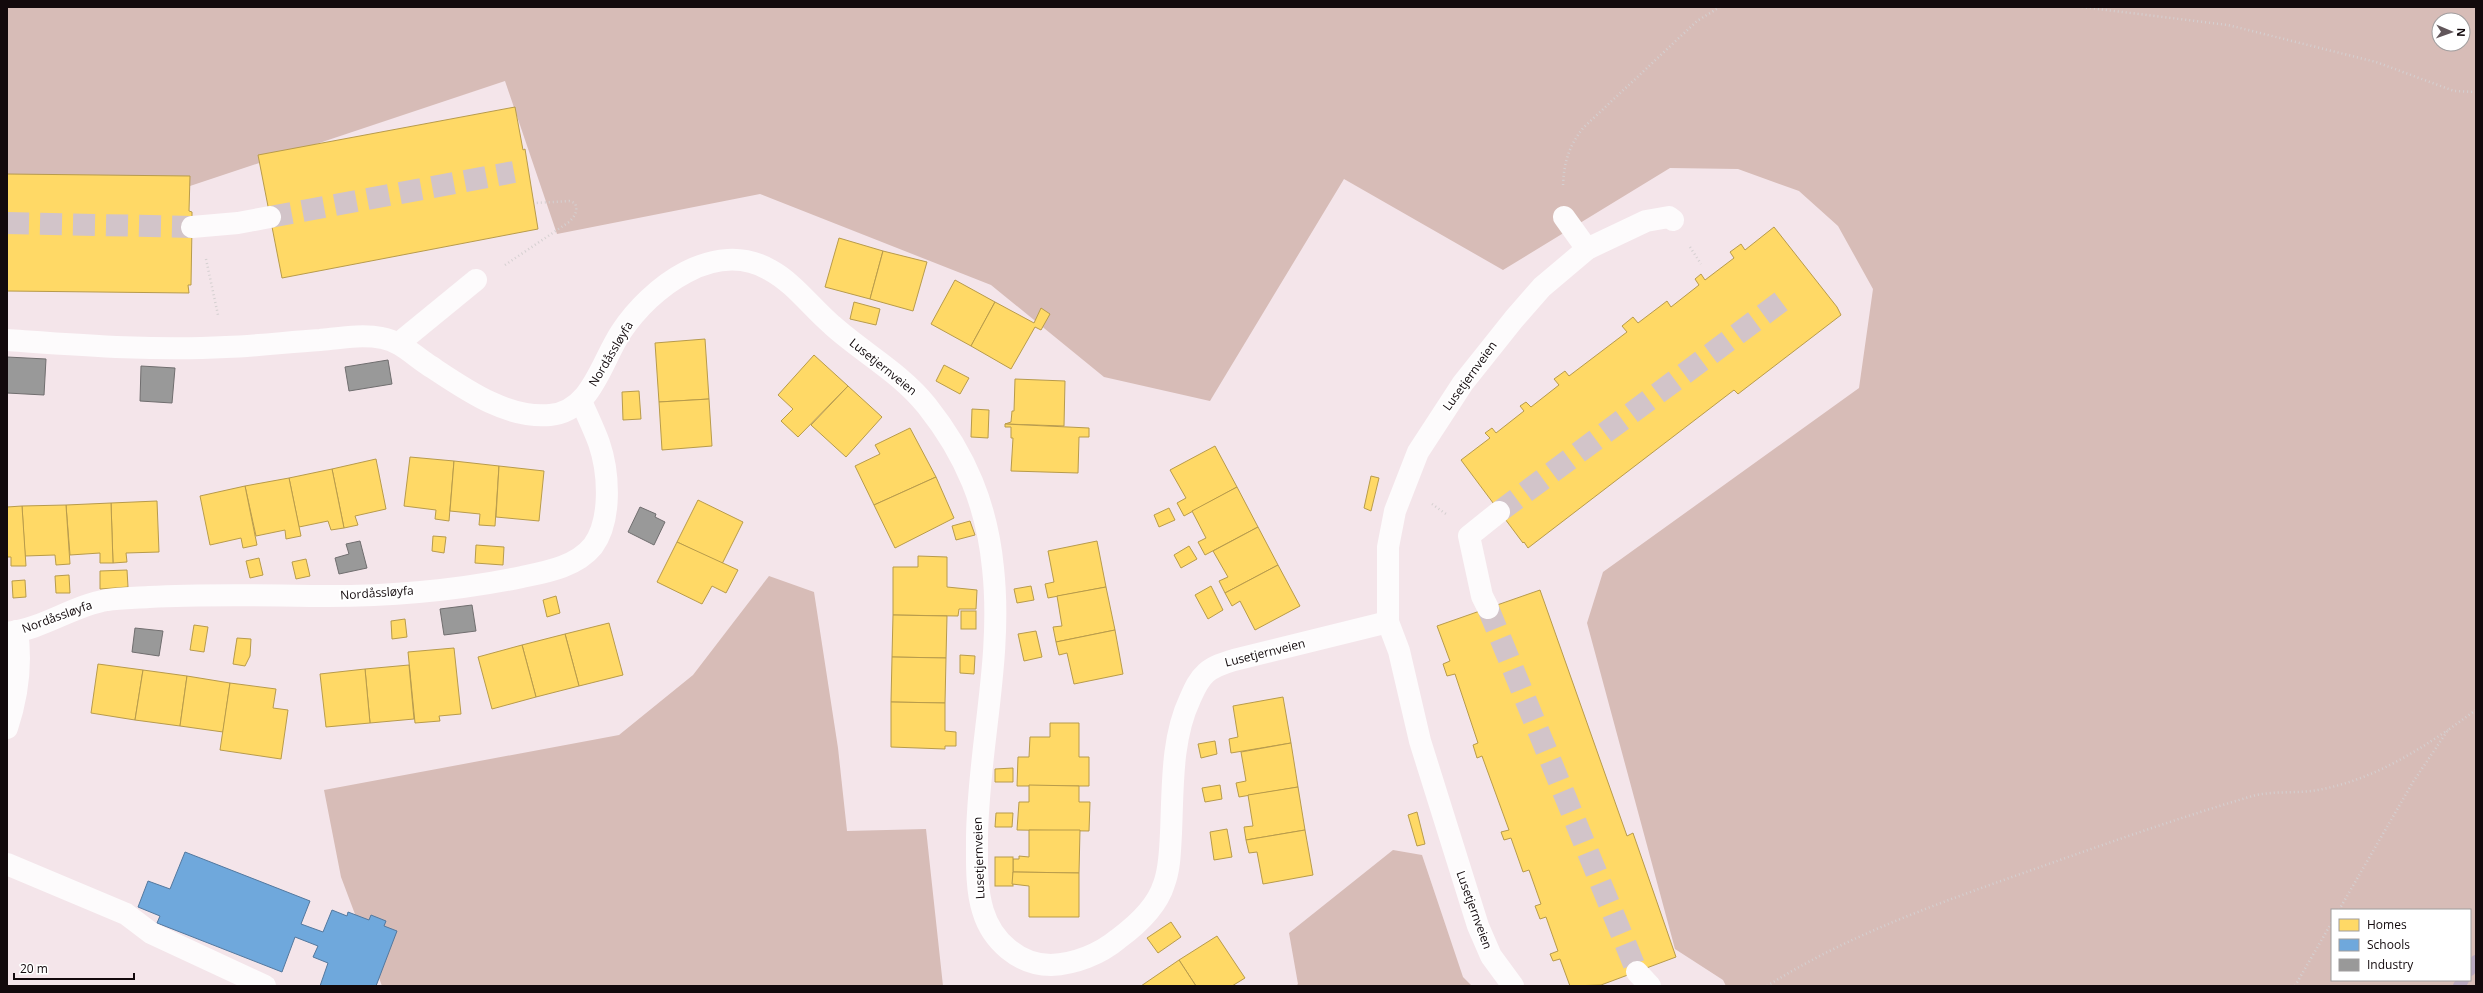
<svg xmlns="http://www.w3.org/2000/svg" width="2483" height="993" font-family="'Open Sans',sans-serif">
<rect width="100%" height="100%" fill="#f4e5ea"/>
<!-- forest -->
<g fill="#d7bcb7" fill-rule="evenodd">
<path d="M7 7H2476V986H1726L1723 980 1675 949 1587 623 1603 572 1859 388 1873 289 1838 226 1799 191 1738 169 1670 168 1503 270 1344 179 1210 401 1104 377 991 285 760 194 557 234 505 81 184 188 7 185ZM2439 20H2463V44H2439ZM2332 910H2470V980H2332Z"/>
<path d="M769 576 814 592 838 748 847 831 926 829 943 986H382L341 877 324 790 619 735 693 675Z"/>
<path d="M1393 850 1422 855 1463 977 1472 986H1296L1298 984 1289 933Z"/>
</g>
<!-- homes -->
<g fill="#ffd966" stroke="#b89b4b">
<path d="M515 107 523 150 525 149 538 229 282 278 258 155Z"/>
<path d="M7 174 190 176 189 211 192 212V227L191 285H188L189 293 7 291Z"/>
<path d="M1774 227 1837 307 1841 315 1738 394 1734 390 1528 548 1524 542 1523 543 1461 460 1490 438 1485 433 1492 428 1496 433 1524 411 1520 406 1526 402 1531 407 1559 385 1554 379 1565 371 1569 376 1627 332 1622 326 1633 317 1638 323 1667 301 1671 307 1699 285 1695 279 1701 274 1705 280 1734 258 1730 252 1741 244 1745 250Z"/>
<path d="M839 238 883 251 870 299 825 287Z"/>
<path d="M883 251 927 262 913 311 870 299Z"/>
<path d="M955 280 995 302 971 346 931 324Z"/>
<path d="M854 302 880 309 876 325 850 319Z"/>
<path d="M995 302 1034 323 1041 308 1050 314 1041 330 1035 327 1011 369 971 346Z"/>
<path d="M705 339 709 399 659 402 655 343Z"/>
<path d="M814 355 848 386 798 437 781 421 793 409 778 395Z"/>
<path d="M944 365 969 378 960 394 936 381Z"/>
<path d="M1015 379 1065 381 1064 426 1005 424 1011 422 1012 411H1014Z"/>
<path d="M848 386 882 417 846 457 811 425Z"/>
<path d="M639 391 641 419 623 420 622 392Z"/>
<path d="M709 399 712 446 662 450 659 402Z"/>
<path d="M972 409 989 410 988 438 971 437Z"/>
<path d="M1005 424 1089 428V437H1079L1078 473 1011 471 1013 438H1011V427H1005Z"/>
<path d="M910 428 936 477 874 505 855 466 880 454 875 445Z"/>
<path d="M1215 446 1237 487 1184 516 1177 503 1186 498 1170 470Z"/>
<path d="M410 457 454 461 449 521 435 519 436 510 404 506Z"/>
<path d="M376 459 386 509 355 516 358 525 344 528 332 469Z"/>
<path d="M454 461 499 466 495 526 479 525 480 514 450 511Z"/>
<path d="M499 466 544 471 539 521 496 517Z"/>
<path d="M332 469 344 528 331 530 328 521 299 527 289 478Z"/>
<path d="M1371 476 1379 478 1371 511 1364 508Z"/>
<path d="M936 477 954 518 895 548 874 505Z"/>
<path d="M289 478 301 536 286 539 285 530 256 536 245 486Z"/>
<path d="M245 486 257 545 243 548 241 538 210 545 200 496Z"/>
<path d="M1237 487 1258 527 1205 555 1198 542 1206 538 1192 511Z"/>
<path d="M698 500 743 522 722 564 677 542Z"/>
<path d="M157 501 159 552 126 553 127 562 113 563 111 503Z"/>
<path d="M111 503 113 563H100V553L70 555 66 505Z"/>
<path d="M66 505 70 564 56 565 55 555 25 556 22 506Z"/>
<path d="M22 506 26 566H11V557H7V507Z"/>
<path d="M1169 508 1175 520 1159 527 1154 515Z"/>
<path d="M970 521 975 535 956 540 952 526Z"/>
<path d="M1258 527 1278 565 1225 593 1219 581 1228 577 1213 551Z"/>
<path d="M433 536 446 537 444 553 432 551Z"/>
<path d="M1097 541 1106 587 1048 598 1045 584 1054 582 1048 551Z"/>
<path d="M677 542 738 570 726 593 712 586 702 604 657 582Z"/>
<path d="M476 545 504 547 503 565 475 563Z"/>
<path d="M1189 546 1197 559 1181 568 1174 555Z"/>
<path d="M918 556 947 557V587L977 590 976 609H959L958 616 893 615V567H918Z"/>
<path d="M259 558 263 575 250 578 246 561Z"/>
<path d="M306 559 310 576 296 579 292 562Z"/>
<path d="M1278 565 1300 606 1255 630 1240 601 1232 606 1225 593Z"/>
<path d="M127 570 128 587 100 589V571Z"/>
<path d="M69 575 70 593H56L55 576Z"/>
<path d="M25 580 26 597 13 598 12 581Z"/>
<path d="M1031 586 1034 600 1017 603 1014 589Z"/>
<path d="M1211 586 1223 610 1208 619 1195 595Z"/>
<path d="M1106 587 1115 630 1056 642 1053 627 1062 626 1057 596Z"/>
<path d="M1540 590 1627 836 1633 833 1676 957 1601 985 1570 986 1560 959 1553 961 1550 954 1558 951 1546 917 1540 919 1535 906 1541 904 1529 870 1523 872 1511 838 1504 840 1501 832 1509 830 1482 756 1477 758 1473 745 1478 743 1455 674 1447 676 1443 664 1450 661 1437 626Z"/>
<path d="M556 596 560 613 547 617 543 600Z"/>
<rect x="961" y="611" width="15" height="18"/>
<path d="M893 615 947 616 946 658 892 657Z"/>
<path d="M405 619 407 637 392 639 391 621Z"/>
<path d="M609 623 623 675 579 686 565 634Z"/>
<path d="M194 625 208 627 204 652 190 650Z"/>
<path d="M1115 630 1123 674 1074 684 1067 653 1059 655 1056 642Z"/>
<path d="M1036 631 1042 657 1024 661 1018 634Z"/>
<path d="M565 634 579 686 536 697 522 645Z"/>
<path d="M237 638 251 639 250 656 245 666 233 664Z"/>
<path d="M522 645 536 697 492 709 478 657Z"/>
<path d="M454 648 461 714 439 716 440 721 415 723 408 652Z"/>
<path d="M960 655 975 656 974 674 960 673Z"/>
<path d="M892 657 946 658 945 703 891 702Z"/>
<path d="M98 664 143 670 135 720 91 713Z"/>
<path d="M409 665 414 719 370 723 365 669Z"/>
<path d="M365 669 370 723 326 727 320 674Z"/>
<path d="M143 670 187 676 180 726 135 720Z"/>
<path d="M187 676 230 683 223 732 180 726Z"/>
<path d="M230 683 276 689 273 708 288 710 281 759 220 750Z"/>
<path d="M1283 697 1291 743 1231 753 1229 739 1238 737 1233 706Z"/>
<path d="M891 702 945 703V731L956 732V746H945V749L891 747Z"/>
<path d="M1050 723H1079V757H1089V786H1017L1018 757H1029L1030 737H1050Z"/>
<path d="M1215 741 1217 754 1201 758 1198 744Z"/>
<path d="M1291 743 1298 787 1239 797 1236 783 1246 781 1241 752Z"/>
<path d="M1013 768V782H995V769Z"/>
<path d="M1029 785 1079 786V802H1090L1089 831 1017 830 1019 802H1029Z"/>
<path d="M1220 785 1222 799 1205 802 1202 788Z"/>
<path d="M1298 787 1305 830 1246 840 1244 827 1253 826 1248 795Z"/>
<path d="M1417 812 1425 844 1417 846 1408 815Z"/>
<path d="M996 813H1013L1012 827H995Z"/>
<path d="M1227 829 1232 857 1214 860 1210 832Z"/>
<path d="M1029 830H1080L1079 873 1013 872V859H1019V856L1029 857Z"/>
<path d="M1305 830 1313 875 1263 884 1257 852 1249 853 1246 840Z"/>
<rect x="995" y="857" width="18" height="29"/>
<path d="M1013 872 1079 873V917H1029V886L1012 884Z"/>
<path d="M1171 922 1181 937 1158 953 1147 938Z"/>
<path d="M1217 936 1245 978 1232 986H1196L1179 960Z"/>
<path d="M1179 960 1196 986H1141Z"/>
</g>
<!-- schools -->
<path fill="#6fa8dc" stroke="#53789e" d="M185 852 310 901 301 924 323 932 332 910 347 916 348 912 369 920 371 915 386 921 384 926 397 931 376 986H320L328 963 313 957 318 946 295 937 282 972 157 923 160 916 138 907 148 881 170 889Z"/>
<!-- industry -->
<g fill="#999" stroke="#706e6f">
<path d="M7 357 46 359 44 395 7 393Z"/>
<path d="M388 360 392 384 349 391 345 367Z"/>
<path d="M141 366 175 368 172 403 140 401Z"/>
<path d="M640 507 656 514 655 517 665 522 654 545 628 532Z"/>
<path d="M360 541 367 568 339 574 335 558 349 554 346 544Z"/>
<path d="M472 605 476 631 444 635 440 609Z"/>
<path d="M135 628 163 631 159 656 132 652Z"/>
</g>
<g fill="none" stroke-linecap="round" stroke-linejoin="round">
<!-- stream -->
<g stroke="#b9a8bf" stroke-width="12">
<path d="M2470 970 2476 961"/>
<path d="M2459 986 2463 980"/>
</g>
<!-- minor-tunnel -->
<g stroke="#d2c4c9" stroke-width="22" stroke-dasharray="22 11" stroke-linecap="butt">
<path d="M270 217 514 172"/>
<path d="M7 223 192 227"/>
<path d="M1499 512 1787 297"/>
<path d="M1488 608 1637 972"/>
</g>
<!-- path -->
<g stroke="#d5d0d1" stroke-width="2.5" stroke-dasharray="1 3" stroke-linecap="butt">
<path d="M2082 7 2228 25 2376 62 2454 91 2476 92"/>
<path d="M1563 185C1564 162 1569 146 1583 128L1697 21 1720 7"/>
<path d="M1690 247 1701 264"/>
<path d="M206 259 218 315"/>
<path d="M505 265 569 222C575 216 578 211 575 203L569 201 535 203"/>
<path d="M1432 504 1446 514"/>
<path d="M2339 910 2413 782 2448 730 2476 710"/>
<path d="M1767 986C1848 935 1939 903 2029 871 2102 845 2175 819 2249 797 2271 790 2296 794 2318 790 2367 781 2408 757 2448 730"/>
<path d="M2295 986 2332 922"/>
</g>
<!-- minor -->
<g stroke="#fdfbfc" stroke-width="22">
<path d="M1564 217 1587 249"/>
<path d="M192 227 238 223 270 217"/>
<path d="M7 340C79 345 153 351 226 347 257 346 288 342 320 340 340 338 362 334 382 338 400 341 412 354 427 364 462 387 505 419 550 415 592 411 601 362 621 332 651 287 715 238 770 270 794 283 811 307 832 325 863 353 901 373 927 406 966 455 987 506 993 568 1003 659 978 748 977 838 977 861 976 889 983 911 992 941 1019 965 1051 965 1075 964 1100 954 1118 939 1137 925 1157 907 1164 884 1170 868 1170 850 1171 833 1173 789 1171 739 1190 699 1194 690 1198 680 1206 673 1214 666 1224 663 1234 660L1388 622"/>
<path d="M399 343 476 280"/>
<path d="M1488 608 1482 596 1469 536 1499 512"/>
<path d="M7 633C43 629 72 606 107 600 121 598 135 598 149 597 203 594 257 595 311 596 381 597 454 591 522 577 546 572 576 567 593 546 612 520 609 472 599 443 594 429 587 415 581 401"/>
<path d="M7 728C18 695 22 665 17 631"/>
<path d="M7 864 126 914 151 933 265 986"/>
<path d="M1637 972 1650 986"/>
<path d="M1513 986 1491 956 1478 926 1420 741 1399 651 1388 622V547L1395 511 1418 452 1463 383 1514 319 1542 287 1587 249 1646 221 1669 217 1673 220"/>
</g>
</g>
<g text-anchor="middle" stroke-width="4" stroke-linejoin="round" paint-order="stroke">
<!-- street labels -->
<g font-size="12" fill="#12090c" stroke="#fff">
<text transform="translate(611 354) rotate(-59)" y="4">Nordåssløyfa</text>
<text transform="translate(883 367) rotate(39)" y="4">Lusetjernveien</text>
<text transform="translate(1470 376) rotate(-54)" y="4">Lusetjernveien</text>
<text transform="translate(377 593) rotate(-4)" y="4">Nordåssløyfa</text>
<text transform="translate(57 617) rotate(-20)" y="4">Nordåssløyfa</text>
<text transform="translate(1265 653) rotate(-14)" y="4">Lusetjernveien</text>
<text transform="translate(979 858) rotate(-92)" y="4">Lusetjernveien</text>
<text transform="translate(1474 910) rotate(70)" y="4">Lusetjernveien</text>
</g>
</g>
<!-- border -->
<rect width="2483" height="993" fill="none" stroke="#12090c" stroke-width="16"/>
<!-- legend -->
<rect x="2331" y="909" width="140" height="72" fill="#ffffff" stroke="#a09d9e"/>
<rect x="2339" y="919" width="20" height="12" fill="#ffd966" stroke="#a09d9e"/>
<text x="2367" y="929" font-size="12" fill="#12090c">Homes</text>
<rect x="2339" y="939" width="20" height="12" fill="#6fa8dc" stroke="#a09d9e"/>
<text x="2367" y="949" font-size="12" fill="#12090c">Schools</text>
<rect x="2339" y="959" width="20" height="12" fill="#999999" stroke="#a09d9e"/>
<text x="2367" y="969" font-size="12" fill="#12090c">Industry</text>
<!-- north arrow -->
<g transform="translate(2451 32) rotate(92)"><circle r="19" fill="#ffffff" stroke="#a09d9e"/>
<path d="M0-3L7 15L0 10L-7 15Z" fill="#61565a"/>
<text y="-6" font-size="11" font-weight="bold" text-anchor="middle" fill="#12090c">N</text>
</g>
<!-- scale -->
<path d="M14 973v6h120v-6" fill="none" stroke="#12090c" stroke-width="2"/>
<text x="20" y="973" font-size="12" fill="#12090c" stroke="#ffffff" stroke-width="3" paint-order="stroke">20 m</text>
</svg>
